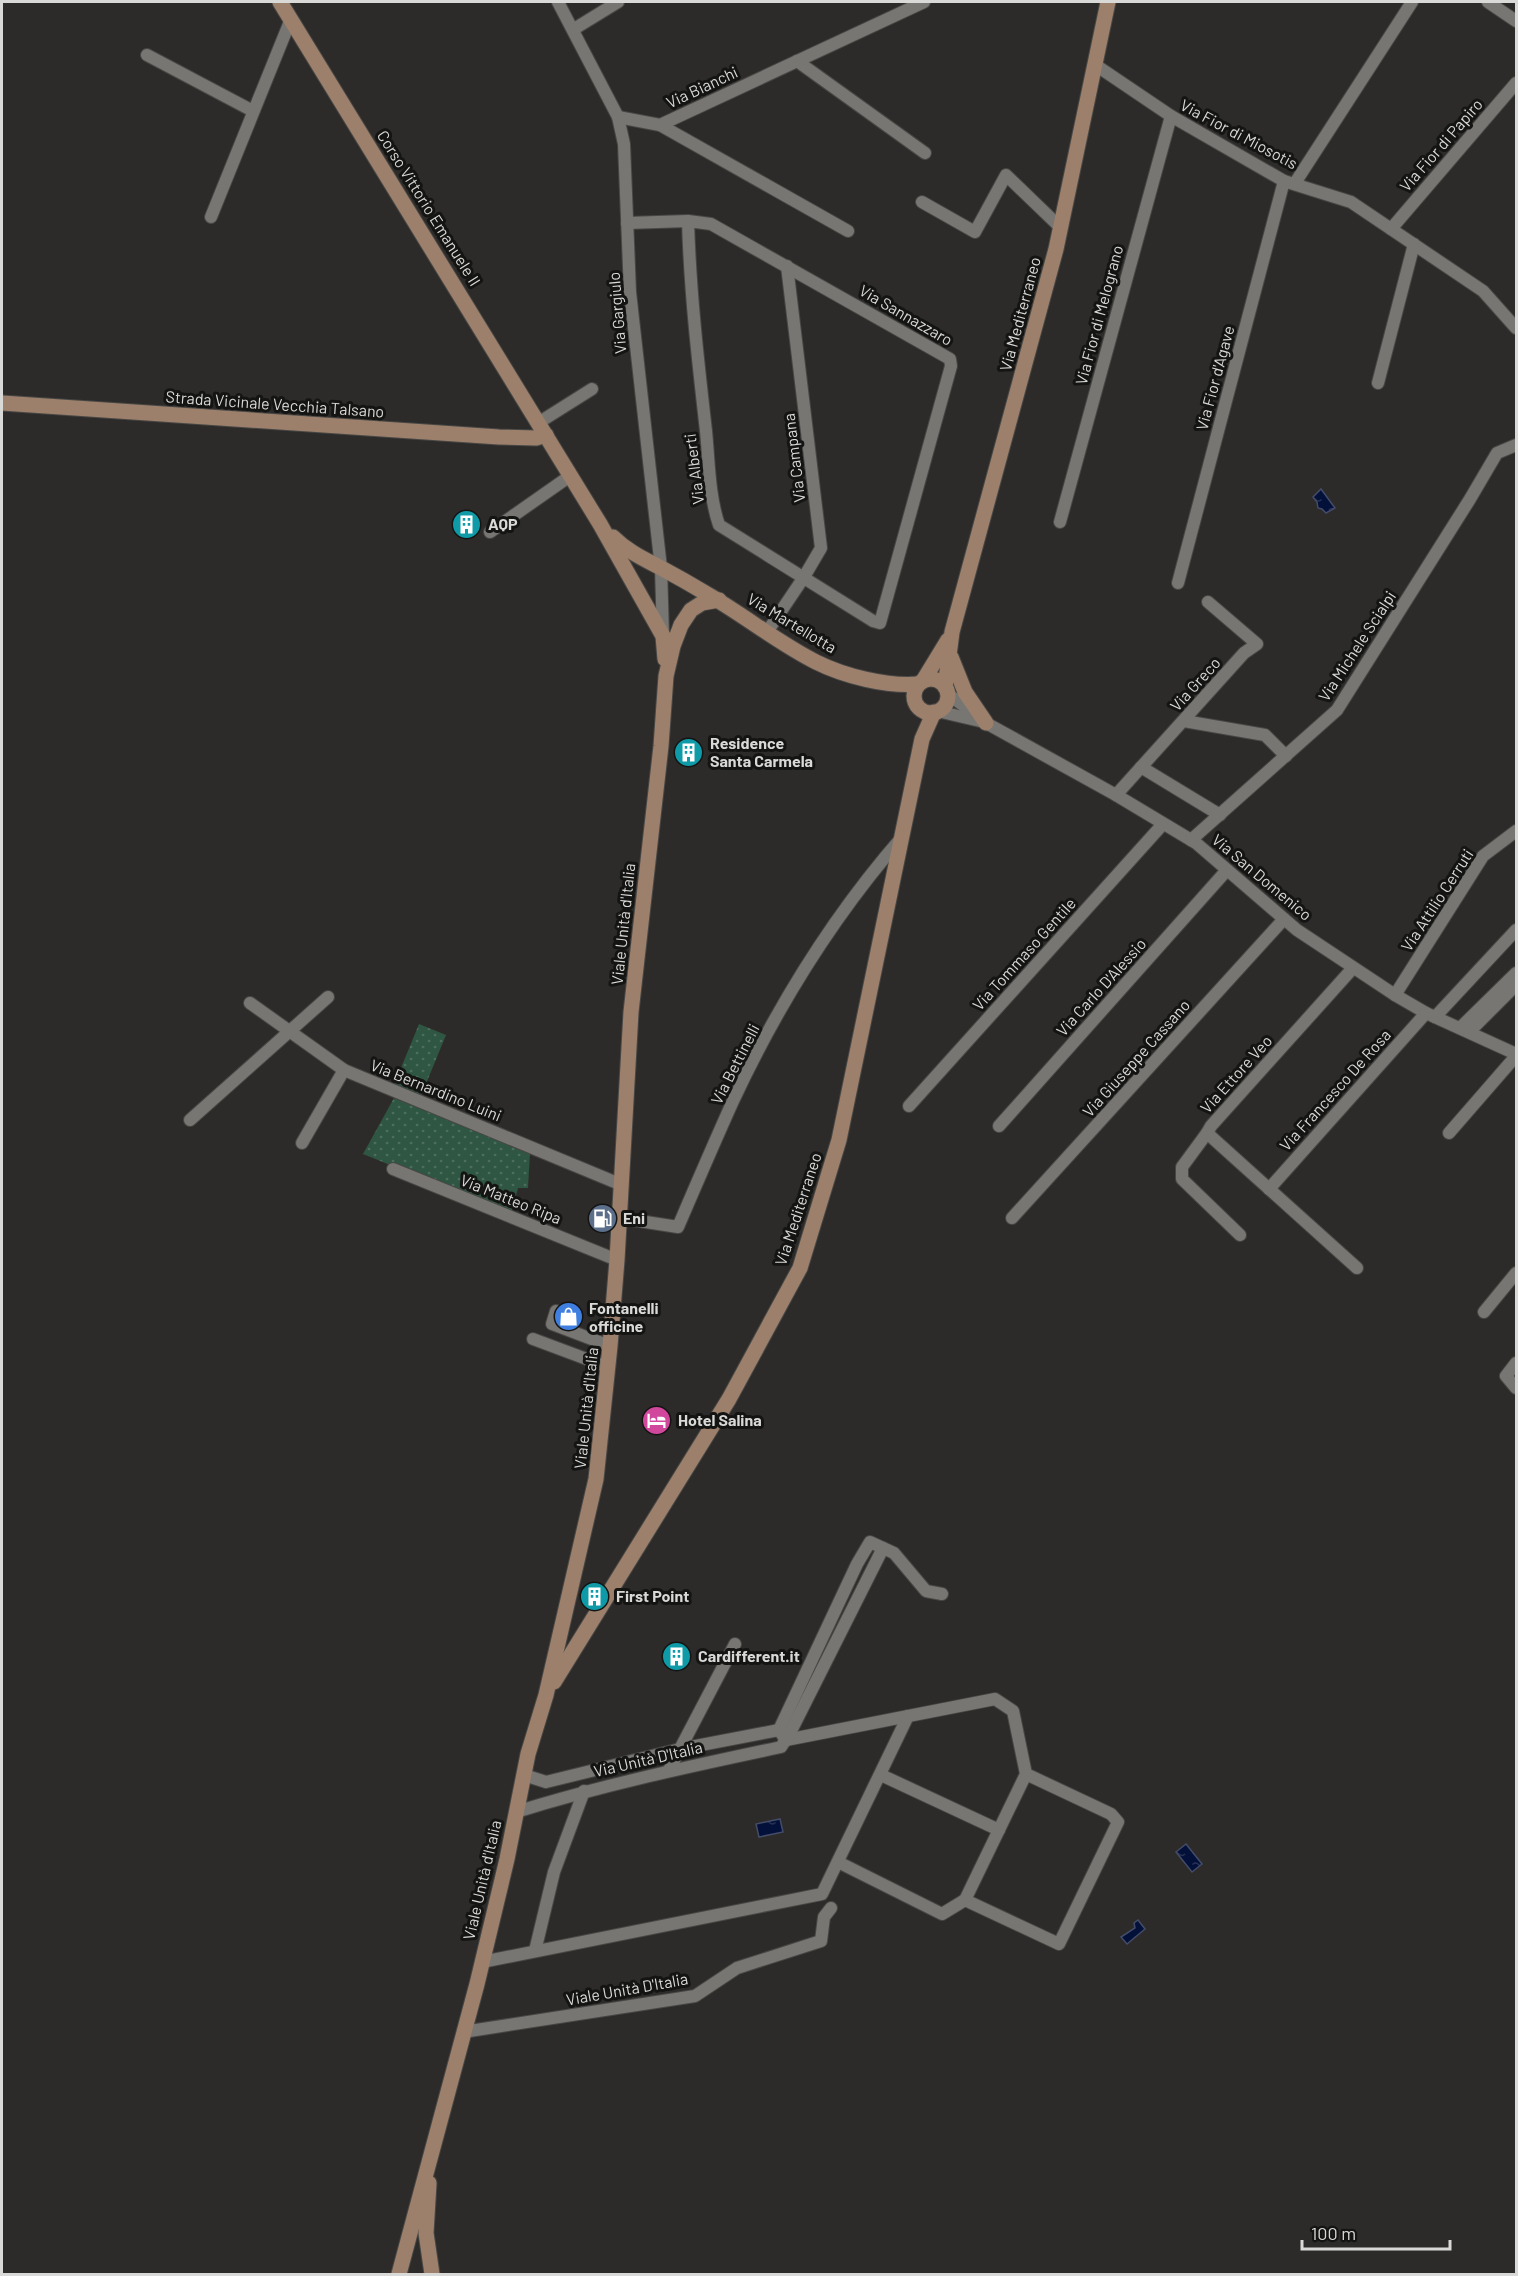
<svg xmlns="http://www.w3.org/2000/svg" width="1518" height="2276" font-family="Barlow,sans-serif">
<defs>
<pattern id="grass-dots" width="8" height="8" patternUnits="userSpaceOnUse" patternTransform="scale(1.5)"><rect width="8" height="8" fill="#2e5642"/><path d="M2 2h.1M6 6h.1" fill="none" stroke="#4c6e5d" stroke-width="1.8" stroke-linecap="round"/></pattern>
<pattern id="water-ripples" width="26" height="14" patternUnits="userSpaceOnUse" patternTransform="scale(1.5)"><rect width="26" height="14" fill="#031039"/><path d="M2 4q2-2 4 0t4 0M15 11q2-2 4 0t4 0" fill="none" stroke="#273255"/></pattern>
</defs>
<rect width="100%" height="100%" fill="#2d2b29"/>
<!-- grass -->
<g fill="url(#grass-dots)">
<path d="M419 1024 446 1035 421 1096 394 1085Z"/>
<path d="M394 1098 530 1153 528 1188H518L511 1214 363 1154Z"/>
</g>
<!-- water -->
<g fill="url(#water-ripples)" stroke="#434c68" stroke-width="1.5">
<path d="M1321 489 1335 508 1326 513 1322 509 1318 508 1317 502 1313 497Z"/>
<path d="M780 1819 783 1832 759 1837 756 1824Z"/>
<path d="M1186 1844 1202 1864 1192 1872 1176 1852Z"/>
<path d="M1138 1920 1145 1929 1127 1944 1121 1937 1135 1928 1134 1923Z"/>
</g>
<g fill="none" stroke-linecap="round" stroke-linejoin="round">
<defs>
<g id="street">
<path d="M558 2 618 117 624 144 630 292 661 568 663 635"/>
<path d="M1488 2 1516 21"/>
<path d="M574 29 618 2"/>
<path d="M147 55 253 111"/>
<path d="M797 61 925 153"/>
<path d="M1094 64 1171 116 1284 181 1351 202 1483 291 1516 328"/>
<path d="M618 117 660 125 924 2"/>
<path d="M660 125 848 231"/>
<path d="M1295 183 1412 2"/>
<path d="M922 202 975 232 1006 175 1061 228"/>
<path d="M211 217 291 19"/>
<path d="M627 223 688 221 711 224 950 359 951 366 880 623 873 621 719 525C709 496 709 461 706 431 698 361 690 291 688 221"/>
<path d="M1391 229 1516 83"/>
<path d="M1378 383 1414 244"/>
<path d="M538 423 592 389"/>
<path d="M1060 522 1171 116"/>
<path d="M490 532 570 476"/>
<path d="M1178 583 1284 181"/>
<path d="M767 632 804 577 821 548 787 266"/>
<path d="M947 693 986 723 1116 795 1196 843 1297 930 1395 995 1426 1013 1516 1054"/>
<path d="M937 711 980 721"/>
<path d="M1184 721 1265 735 1286 756"/>
<path d="M1141 767 1220 815"/>
<path d="M1116 795 1244 653 1257 644 1208 602"/>
<path d="M1191 840 1337 710 1470 499 1497 453 1516 445"/>
<path d="M1353 968 1211 1126 1207 1133 1357 1268"/>
<path d="M1395 995 1483 856 1516 831"/>
<path d="M250 1003 344 1070 622 1185"/>
<path d="M1435 1017 1516 930"/>
<path d="M1460 1028 1516 973"/>
<path d="M1469 1032 1516 985"/>
<path d="M909 1106 1163 824"/>
<path d="M190 1120 328 997"/>
<path d="M999 1126 1227 870"/>
<path d="M1207 1133 1182 1167V1179L1240 1235"/>
<path d="M1449 1133 1516 1056"/>
<path d="M302 1143 344 1070"/>
<path d="M393 1169 617 1260"/>
<path d="M1269 1189 1426 1013"/>
<path d="M620 1218 678 1227C696 1185 714 1143 733 1101 777 1007 834 915 903 836"/>
<path d="M1012 1218 1284 919"/>
<path d="M556 1311 552 1324 610 1346"/>
<path d="M1484 1312 1516 1273"/>
<path d="M533 1339 608 1367"/>
<path d="M1516 1363 1506 1376 1516 1388"/>
<path d="M786 1740 995 1699 1013 1711 1026 1774 1111 1814 1118 1822 1059 1944 965 1900 1026 1774"/>
<path d="M786 1740 779 1730 857 1564 870 1542 894 1553 926 1591 942 1594"/>
<path d="M669 1770 735 1644"/>
<path d="M524 1775 546 1782 680 1749 779 1730"/>
<path d="M881 1775 999 1830"/>
<path d="M516 1812C603 1785 691 1766 781 1747L790 1733 883 1548"/>
<path d="M838 1862 942 1914 965 1900"/>
<path d="M535 1951 554 1872 584 1791"/>
<path d="M482 1962 822 1894 908 1716"/>
<path d="M463 2032 695 1996 737 1968 821 1941 824 1917 831 1908"/>
</g>
<g id="secondary">
<path d="M280 2 600 524 663 636 665 659"/>
<path d="M2 403 499 437 536 438 546 435"/>
<path d="M613 537C628 552 644 559 663 569 678 577 692 585 707 594 744 615 778 643 816 662 844 676 887 687 919 684"/>
<path d="M951 657 965 692 986 723"/>
<circle cx="931" cy="696" r="17"/>
<path d="M923 681 948 640"/>
<path d="M945 687 952 632 1056 249 1108 2"/>
<path d="M554 1682 729 1399 800 1268 839 1140 922 739 934 712"/>
<path d="M429 2183 426 2233 432 2274"/>
<path d="M399 2274 477 1984 507 1859 528 1754 546 1695 596 1479 610 1346 617 1260 631 1012 661 746 666 676 673 646 681 625 691 610 702 603 719 600"/>
</g>
</defs>
<!-- street casing -->
<use href="#street" stroke="#484745" stroke-width="14"/>
<!-- secondary casing -->
<use href="#secondary" stroke="#484745" stroke-width="17"/>
<!-- street -->
<use href="#street" stroke="#777673" stroke-width="12"/>
<!-- secondary -->
<use href="#secondary" stroke="#9c806b" stroke-width="15"/>
</g>
<!-- icons -->
<defs>
<symbol id="building-disc" viewBox="-11 -11 22 22"><circle r="9.5" fill="#0f9aa8" stroke="#141413"/><path d="M-4-6H4V6H1V3H-1V6H-4ZM-2.5-4.3h1.7v1.8h-1.7ZM.8-4.3h1.7v1.8H.8ZM-2.5-1h1.7V.8h-1.7ZM.8-1h1.7V.8H.8Z" fill="#fff"/></symbol>
<symbol id="fuel-disc" viewBox="-11 -11 22 22"><circle r="9.5" fill="#5c6f8a" stroke="#141413"/><path d="M-5.5-6h7V0h2V4h1.3V-2.5L3-4.5l.8-.8L6-3V5H2.5V1h-1V6h-7ZM-4.2-4.7v3.2H.2V-4.7Z" fill="#fff"/></symbol>
<symbol id="shop-disc" viewBox="-11 -11 22 22"><circle r="9.5" fill="#3f7fe0" stroke="#141413"/><path d="M-5-2.5h2.3a2.7 3.5 0 0 1 5.4 0H5L5.5 6h-11ZM-1.5-2.5h3a1.5 2.3 0 0 0-3 0Z" fill="#fff"/></symbol>
<symbol id="hotel-disc" viewBox="-11 -11 22 22"><circle r="9.5" fill="#d1479c" stroke="#141413"/><path d="M-6-4.5h1.5V1H6V5H4.5V3h-9V5H-6ZM-4 0a1.8 1.8 0 1 1 3.6 0ZM.5 0V-2.5h3Q6-2.5 6 0Z" fill="#fff"/></symbol>
</defs>
<g fill-rule="evenodd">
<use href="#building-disc" x="450" y="508" width="33" height="33"/>
<use href="#building-disc" x="672" y="736" width="33" height="33"/>
<use href="#fuel-disc" x="586" y="1202" width="33" height="33"/>
<use href="#shop-disc" x="552" y="1300" width="33" height="33"/>
<use href="#hotel-disc" x="640" y="1404" width="33" height="33"/>
<use href="#building-disc" x="578" y="1580" width="33" height="33"/>
<use href="#building-disc" x="660" y="1640" width="33" height="33"/>
</g>
<g text-anchor="middle" stroke-width="6" stroke-linejoin="round" paint-order="stroke">
<!-- street labels -->
<g font-size="16" fill="#d9d9d7" stroke="#141413">
<text transform="translate(702 87) rotate(-25)" y="6">Via Bianchi</text>
<text transform="translate(1239 134) rotate(28)" y="6">Via Fior di Miosotis</text>
<text transform="translate(1441 145) rotate(-49)" y="6">Via Fior di Papiro</text>
<text transform="translate(429 208) rotate(58)" y="6">Corso Vittorio Emanuele II</text>
<text transform="translate(617 313) rotate(-95)" y="6">Via Gargiulo</text>
<text transform="translate(1020 314) rotate(-75)" y="6">Via Mediterraneo</text>
<text transform="translate(906 315) rotate(30)" y="6">Via Sannazzaro</text>
<text transform="translate(1099 315) rotate(-75)" y="6">Via Fior di Melograno</text>
<text transform="translate(1215 378) rotate(-75)" y="6">Via Fior d'Agave</text>
<text transform="translate(275 404) rotate(4)" y="6">Strada Vicinale Vecchia Talsano</text>
<text transform="translate(794 458) rotate(-97)" y="6">Via Campana</text>
<text transform="translate(694 469) rotate(-97)" y="6">Via Alberti</text>
<text transform="translate(792 623) rotate(31)" y="6">Via Martellotta</text>
<text transform="translate(1357 646) rotate(-57)" y="6">Via Michele Scialpi</text>
<text transform="translate(1195 684) rotate(-48)" y="6">Via Greco</text>
<text transform="translate(1262 877) rotate(40)" y="6">Via San Domenico</text>
<text transform="translate(1437 900) rotate(-57)" y="6">Via Attilio Cerruti</text>
<text transform="translate(623 924) rotate(-84)" y="6">Viale Unità d'Italia</text>
<text transform="translate(1024 954) rotate(-48)" y="6">Via Tommaso Gentile</text>
<text transform="translate(1101 987) rotate(-48)" y="6">Via Carlo D'Alessio</text>
<text transform="translate(1136 1058) rotate(-48)" y="6">Via Giuseppe Cassano</text>
<text transform="translate(735 1064) rotate(-63)" y="6">Via Bettinelli</text>
<text transform="translate(1236 1074) rotate(-48)" y="6">Via Ettore Veo</text>
<text transform="translate(436 1090) rotate(22)" y="6">Via Bernardino Luini</text>
<text transform="translate(1335 1090) rotate(-48)" y="6">Via Francesco De Rosa</text>
<text transform="translate(511 1199) rotate(22)" y="6">Via Matteo Ripa</text>
<text transform="translate(798 1209) rotate(-72)" y="6">Via Mediterraneo</text>
<text transform="translate(586 1408) rotate(-84)" y="6">Viale Unità d'Italia</text>
<text transform="translate(648 1759) rotate(-13)" y="6">Via Unità D'Italia</text>
<text transform="translate(482 1880) rotate(-77)" y="6">Viale Unità d'Italia</text>
<text transform="translate(627 1989) rotate(-10)" y="6">Viale Unità D'Italia</text>
</g>
<!-- poi labels -->
<g font-size="16" font-weight="bold" fill="#d9d9d7" stroke="#141413" text-anchor="start">
<text x="488" y="530">AQP</text>
<text x="710" y="749">Residence<tspan x="710" dy="18">Santa Carmela</tspan></text>
<text x="623" y="1224">Eni</text>
<text x="589" y="1314">Fontanelli<tspan x="589" dy="18">officine</tspan></text>
<text x="678" y="1426">Hotel Salina</text>
<text x="616" y="1602">First Point</text>
<text x="698" y="1662">Cardifferent.it</text>
</g>
</g>
<!-- border -->
<rect width="1518" height="2276" fill="none" stroke="#d9d9d7" stroke-width="6"/>
<!-- scale -->
<path d="M1302 2240v9h148v-9" fill="none" stroke="#d9d9d7" stroke-width="3"/>
<text x="1311" y="2240" font-size="18" fill="#d9d9d7" stroke="#141413" stroke-width="4.5" paint-order="stroke">100 m</text>
</svg>
